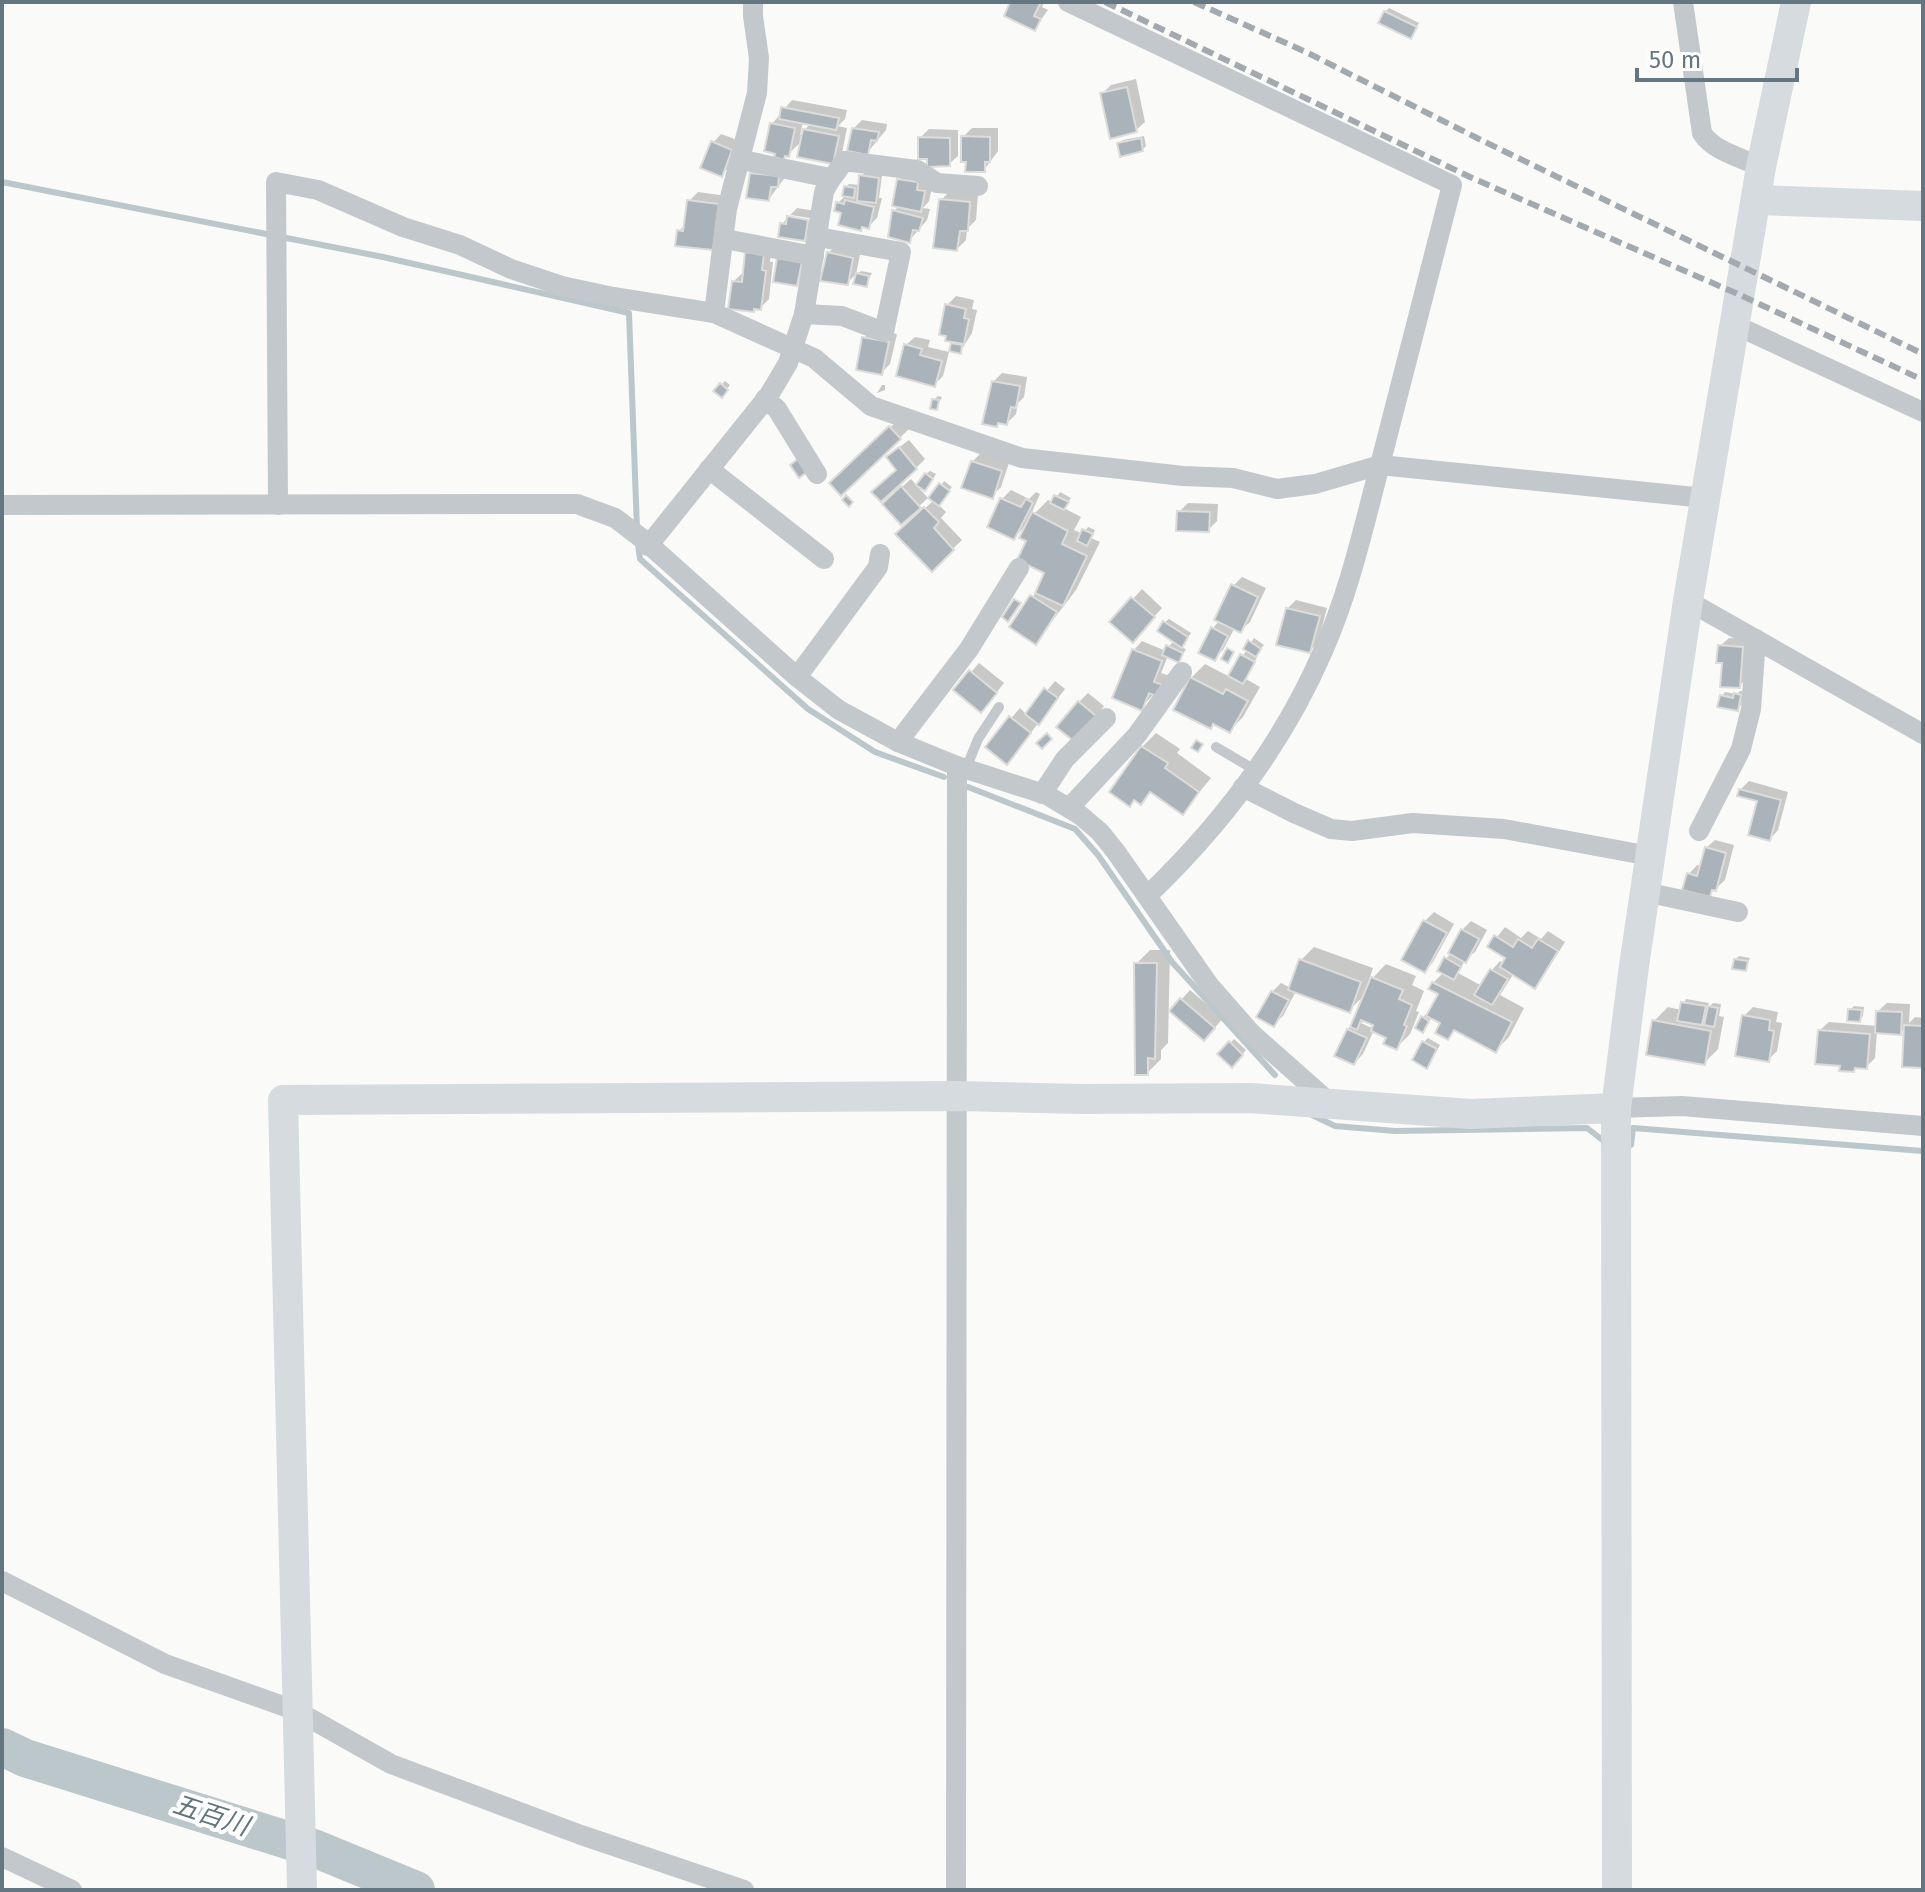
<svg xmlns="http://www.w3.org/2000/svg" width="1925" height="1892" font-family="'Fira Sans','Noto Sans JP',sans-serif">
<rect width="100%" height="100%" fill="#fafaf8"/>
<!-- shadow -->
<g fill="#0003" fill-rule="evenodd">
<path d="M1012 2H1044L1042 7 1048 10 1034 29Z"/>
<path d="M1389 8 1419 23 1411 36 1385 12Z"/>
<path d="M1136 79 1145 122 1136 130 1102 94 1111 85Z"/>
<path d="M792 100 847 110 845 119 838 126 847 128 842 153 833 162 802 141 784 158 772 124ZM803 122 811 123 800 135Z"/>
<path d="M862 120 887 124 886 130 867 153 853 129Z"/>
<path d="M972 128H998V151L984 170 963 137Z"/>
<path d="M929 129 958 130V156L949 164 929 157 920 138Z"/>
<path d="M721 134 740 141 730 166 721 175 713 143Z"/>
<path d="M1144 136 1146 146 1142 150 1119 144 1123 140Z"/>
<path d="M760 165 786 176 769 199 751 174Z"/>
<path d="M908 171 933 183 929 201 923 208 930 209 927 220 909 241 894 211 899 206V180Z"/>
<path d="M865 173 882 175 879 198H882L877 218 869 226 844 211 838 203 847 194 846 187 849 184 860 185 861 176Z"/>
<path d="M950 191 978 194 976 220 967 229 966 240 957 249 941 200Z"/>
<path d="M698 192 727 196 721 239 679 231 686 224 689 201Z"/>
<path d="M797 208 816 211 815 219 791 215 788 219 814 223 813 230 804 239 782 224Z"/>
<path d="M837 245 861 250 856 274 847 283 828 253Z"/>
<path d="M772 246 770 262H773L769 299 760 308 734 281Z"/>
<path d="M861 271 872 273 866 284 857 274Z"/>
<path d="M956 296 974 300 972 309 977 310 972 333 960 352 952 344 956 341 947 305Z"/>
<path d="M873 329 897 334 890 364 881 373 864 338Z"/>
<path d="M915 337 930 340 928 347 949 352 943 376 934 385 906 345Z"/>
<path d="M1002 373 1027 377 1024 397 1018 403 1016 414 1007 423 1000 422 996 425 993 382Z"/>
<path d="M725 381 730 385 722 395 716 391Z"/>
<path d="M882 385H885V390L877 393Z"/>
<path d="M938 396 942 397 936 408 934 400Z"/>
<path d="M899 419 909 429 842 493 832 483Z"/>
<path d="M909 440 925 459 916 468 899 469 897 449Z"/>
<path d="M981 453 1009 463 1001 487 992 496 972 462Z"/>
<path d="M930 471 936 474 929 485 926 474Z"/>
<path d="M911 479 928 498 919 506 893 495Z"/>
<path d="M944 481 952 487 938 504 946 512 941 518 962 540 932 569 906 526 934 500Z"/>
<path d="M1011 490 1029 499 1036 492 1040 494 1029 519 1048 500 1053 503 1060 492 1071 498 1064 508 1081 517 1074 530 1083 534 1088 527 1095 530 1091 538 1100 542 1076 590 1036 642 1011 627 1040 587 1047 573 1029 541 1027 524 1014 538 1002 499Z"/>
<path d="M1188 503 1218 504 1217 521 1208 530 1179 512Z"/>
<path d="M1242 577 1266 588 1250 622 1241 630 1235 627 1223 650 1214 659 1213 628 1220 620 1233 586Z"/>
<path d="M1142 589 1162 608 1141 631 1112 622Z"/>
<path d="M1296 600 1327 608 1318 642 1310 651 1287 609Z"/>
<path d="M1169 619 1191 633 1180 647 1186 649 1182 656 1179 660 1168 656 1161 673 1170 676 1141 708 1134 650 1142 641 1166 651 1174 640 1165 622Z"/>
<path d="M1254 638 1264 645 1254 656 1257 657 1246 679 1260 687 1243 717 1229 731 1214 723 1211 726 1191 678 1205 664 1230 677Z"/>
<path d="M1729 638 1751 639 1748 677 1739 686 1724 662 1720 646Z"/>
<path d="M979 663 1004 683 989 702 956 690Z"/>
<path d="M1055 681 1065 689 1015 753 987 747 1020 708 1027 715Z"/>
<path d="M1740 691H1744L1741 705 1737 709 1722 696 1725 692 1736 694Z"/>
<path d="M1088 693 1104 706 1083 731 1079 702Z"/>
<path d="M1156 733 1180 749 1177 753 1211 778 1182 813 1152 791 1141 802 1142 747Z"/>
<path d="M1749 781 1788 792 1778 830 1770 839 1760 799 1740 790Z"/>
<path d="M1715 840 1734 845 1725 880 1709 895 1689 874 1697 865 1702 866 1706 848Z"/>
<path d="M1434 912 1454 924 1433 962 1424 971 1425 921Z"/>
<path d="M1471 921 1487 930 1475 952 1465 960 1458 973 1482 986 1492 970 1500 961 1505 964 1508 958 1490 946 1505 927 1521 938 1528 931 1541 939 1548 931 1565 942 1543 977 1535 986 1514 973 1500 995 1524 1008 1509 1037 1496 1050 1456 1029 1448 1038 1443 1022 1432 1016 1423 1030 1422 1018 1426 1014 1429 1015 1440 993 1433 983 1444 972 1446 959 1451 953 1462 930Z"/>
<path d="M1314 947 1373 968 1368 983 1386 964 1416 976 1412 985 1424 991 1416 1011 1419 1012 1410 1034 1396 1048 1389 1036 1374 1030 1363 1054 1354 1063 1348 1030 1366 994 1349 1010 1296 991 1283 1016 1274 1024 1272 992 1281 983 1291 988 1300 961ZM1365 1020 1376 1024 1374 1029 1361 1023Z"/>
<path d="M1150 950H1170L1168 1043 1161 1050V1059L1147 1073 1136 964Z"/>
<path d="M1739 956 1750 958 1745 969 1735 960Z"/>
<path d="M1190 990 1223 1018 1213 1030 1172 1010Z"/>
<path d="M1686 999 1709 1003 1707 1009 1713 1003 1721 1004 1719 1016 1724 1017 1718 1049 1704 1063 1654 1021 1668 1007 1681 1010Z"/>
<path d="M1887 1003 1910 1004 1909 1023 1915 1017 1923 1018V1065L1906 1027 1900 1033 1877 1032 1875 1058 1866 1067 1857 1066 1854 1070 1842 1065 1820 1030 1829 1022 1877 1026 1878 1011Z"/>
<path d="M1854 1006 1864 1007 1863 1016 1860 1020 1850 1010Z"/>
<path d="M1753 1007 1778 1012 1776 1022 1782 1023 1777 1051 1768 1060 1744 1016Z"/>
<path d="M1428 1038 1440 1045 1430 1062 1424 1042Z"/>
<path d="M1234 1039 1246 1050 1232 1065 1220 1054Z"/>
</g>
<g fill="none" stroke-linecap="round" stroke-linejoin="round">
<!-- stream -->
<g stroke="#bbc7cb" stroke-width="6">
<path d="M2 182 383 257 629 313 637 529"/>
<path d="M638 544 640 559 808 709 875 752 944 777"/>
<path d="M968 787 1075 829 1098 855 1172 962 1275 1075"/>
<path d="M1312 1115 1335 1126 1395 1131 1587 1128 1605 1142"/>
<path d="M1631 1145 1633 1128 1923 1151"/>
</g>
<!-- river -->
<path stroke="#bbc7cb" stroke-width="38" d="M2 1747 25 1758 316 1849 416 1890"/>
</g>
<!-- building -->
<g fill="#aab3b9" stroke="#dcdcda" stroke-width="2">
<path d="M1010 2H1041L1034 16 1041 19 1035 31 1004 16Z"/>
<path d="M1384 11 1417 27 1411 39 1378 23Z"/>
<path d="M1127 87 1137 132 1110 139 1100 93Z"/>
<path d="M781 107 839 118 836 130 779 119Z"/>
<path d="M770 123 795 128 789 157 785 156 784 160 774 157 775 154 764 151Z"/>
<path d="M852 128 879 132 877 141 871 140 868 155 847 151Z"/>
<path d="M803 129 839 136 833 164 797 157Z"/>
<path d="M961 136 990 137V162H985V172H965L966 162H961Z"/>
<path d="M918 137 950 138V166L927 167V159H918Z"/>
<path d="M1141 138 1143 151 1120 157 1117 143Z"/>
<path d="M711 141 732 150 722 177 700 168Z"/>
<path d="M750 173 779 176 778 187H771L769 201 746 198Z"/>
<path d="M859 175 879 178 876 203 857 201Z"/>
<path d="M897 179 918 182 917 190 925 191 921 212 892 206Z"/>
<path d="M844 186 855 188 854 198 842 196Z"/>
<path d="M939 199 970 202 968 231H960L957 251 933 248Z"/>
<path d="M687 200 719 204 713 250 675 246 677 230 683 231Z"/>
<path d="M845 200 874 207 869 229 862 227 861 231 838 225 841 213 834 211 836 202 844 204Z"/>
<path d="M892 210 923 218 919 231 913 230 910 243 888 237Z"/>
<path d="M787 216 808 220 805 241 778 237 780 223 786 224Z"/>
<path d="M745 252 764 254 762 270 766 271 761 310 754 309V312L728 309 732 281 742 282Z"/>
<path d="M827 252 853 258 848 285 820 281Z"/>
<path d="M777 258 802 262 797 286 773 282Z"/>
<path d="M856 273 869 276 867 287 853 284Z"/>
<path d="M945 304 966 309 964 318 969 319 964 344 945 341 946 336 939 335Z"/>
<path d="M862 337 889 342 882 375 856 370Z"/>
<path d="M951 343 962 345 961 354 949 351Z"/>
<path d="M904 344 922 349 920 355 942 361 935 387 896 376Z"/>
<path d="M992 381 1020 386 1016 408 1011 407 1007 425 998 423 997 427 982 424Z"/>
<path d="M720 383 728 390 722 398 713 391Z"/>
<path d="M932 399 939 400 937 410 930 409Z"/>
<path d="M889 426 901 439 841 496 829 483Z"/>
<path d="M899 447 917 469 881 502 871 492 896 470 886 457Z"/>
<path d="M798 459 807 472 799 478 790 465Z"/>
<path d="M971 461 1002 471 993 499 961 488Z"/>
<path d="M925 473 933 479 925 491 916 485Z"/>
<path d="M939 483 950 491 939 506 928 498Z"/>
<path d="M901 486 921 508 901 525 882 504Z"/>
<path d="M846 495 853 502 849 507 842 500Z"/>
<path d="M1054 495 1069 502 1064 510 1050 503Z"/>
<path d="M1000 498 1021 507 1026 499 1033 503 1014 540 987 527Z"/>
<path d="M924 507 939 522 934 528 954 550 932 572 895 534Z"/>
<path d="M1177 511 1210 512 1209 532 1176 531Z"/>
<path d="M1032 512 1068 531 1062 544 1087 556 1063 606 1035 593 1044 573 1017 560 1026 541 1019 538Z"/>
<path d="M1082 529 1093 534 1087 546 1077 541Z"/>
<path d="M1231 584 1258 597 1241 633 1214 620Z"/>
<path d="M1030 595 1057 612 1036 645 1009 627Z"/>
<path d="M1131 597 1155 617 1133 643 1109 622Z"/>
<path d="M1014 599 1021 603 1008 622 1002 617Z"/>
<path d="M1286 608 1320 616 1310 653 1276 645Z"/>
<path d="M1163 621 1188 637 1182 648 1157 631Z"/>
<path d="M1211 627 1228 636 1215 661 1198 653Z"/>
<path d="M1248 640 1261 649 1256 657 1243 649Z"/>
<path d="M1166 645 1183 653 1179 663 1162 655Z"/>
<path d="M1718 645 1743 647 1740 688 1720 687 1722 663H1716Z"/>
<path d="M1227 648 1234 652 1228 663 1221 659Z"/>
<path d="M1132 649 1162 661 1154 682 1163 685 1158 697 1149 693 1142 711 1112 698Z"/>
<path d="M1240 654 1255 662 1243 684 1228 676Z"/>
<path d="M969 670 997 693 981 713 953 690Z"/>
<path d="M1190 677 1223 694 1226 689 1248 701 1230 733 1213 724 1211 729 1173 710Z"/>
<path d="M1044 688 1058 698 1039 725 1025 714Z"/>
<path d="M1734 693 1741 695 1738 711 1717 707 1720 695 1733 698Z"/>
<path d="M1078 701 1096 716 1075 742 1056 727Z"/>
<path d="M1009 716 1031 733 1007 765 985 747Z"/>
<path d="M1047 733 1052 739 1042 749 1036 743Z"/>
<path d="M1196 740 1203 744 1198 752 1191 748Z"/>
<path d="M1141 746 1168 763 1165 768 1199 792 1183 815 1150 792 1141 805 1134 800 1130 807 1109 792Z"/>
<path d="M1739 789 1781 800 1770 841 1748 835 1757 801 1737 796Z"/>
<path d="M1705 847 1726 853 1716 891 1712 890 1710 897 1682 890 1687 873 1697 876Z"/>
<path d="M1423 920 1447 933 1425 973 1401 960Z"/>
<path d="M1461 929 1479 939 1466 963 1448 953Z"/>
<path d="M1494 935 1513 947 1518 939 1532 948 1538 939 1558 951 1535 989 1500 967 1505 958 1487 947Z"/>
<path d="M1444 957 1461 967 1454 980 1437 971Z"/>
<path d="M1299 959 1361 982 1350 1013 1288 990Z"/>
<path d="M1734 959 1748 961 1746 971 1732 969Z"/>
<path d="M1134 963H1157L1155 1059 1148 1058V1075H1135Z"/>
<path d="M1490 969 1508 979 1492 1005 1474 995Z"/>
<path d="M1371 977 1403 990 1399 999 1412 1005 1404 1025 1407 1026 1397 1050 1383 1044 1386 1038 1371 1031 1373 1025 1361 1020 1357 1030 1350 1027Z"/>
<path d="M1432 982 1512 1022 1496 1053 1454 1030 1448 1040 1435 1033 1440 1023 1426 1016 1438 994 1428 989Z"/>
<path d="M1271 991 1289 1000 1274 1027 1256 1017Z"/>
<path d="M1180 998 1215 1028 1204 1041 1169 1011Z"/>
<path d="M1681 1002 1706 1006 1702 1025 1677 1021Z"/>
<path d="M1708 1006 1718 1008 1714 1027 1704 1025Z"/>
<path d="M1848 1009 1862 1010 1860 1022 1847 1021Z"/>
<path d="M1876 1011 1902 1012 1901 1035 1875 1033Z"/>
<path d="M1742 1015 1770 1020 1769 1030 1774 1031 1769 1062 1735 1056Z"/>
<path d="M1421 1016 1429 1021 1423 1033 1415 1028Z"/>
<path d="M1652 1020 1711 1031 1705 1065 1646 1055Z"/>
<path d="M1904 1025 1923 1026V1068L1902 1067Z"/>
<path d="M1347 1029 1367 1038 1354 1065 1334 1056Z"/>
<path d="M1818 1030 1870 1034 1867 1069 1855 1068 1854 1072 1839 1071 1840 1066 1815 1064Z"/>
<path d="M1229 1041 1243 1055 1232 1068 1217 1054Z"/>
<path d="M1422 1041 1437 1049 1427 1069 1412 1060Z"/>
</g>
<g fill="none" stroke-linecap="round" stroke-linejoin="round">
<!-- lane -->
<g stroke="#c3c8cc" stroke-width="10">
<path d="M1216 747 1255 770"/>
<path d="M966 769 978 739 999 707"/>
</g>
<!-- street -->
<g stroke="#c3c8cc" stroke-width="20">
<path d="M753 2V16L759 58 757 93 727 209 714 313 814 358 871 406 1022 458 1183 476 1233 478 1277 489 1315 484 1380 465 1705 498"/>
<path d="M1068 2 1452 185C1428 277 1405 369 1381 461 1364 525 1350 590 1323 651 1283 744 1220 826 1148 895"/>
<path d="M1683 2 1702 133C1713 151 1742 158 1761 167"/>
<path d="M742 160 830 178"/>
<path d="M725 239 814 256"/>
<path d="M804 314 842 316 884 332 901 252 818 237"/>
<path d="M1735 325 1923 412"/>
<path d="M765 399 777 409 817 474"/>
<path d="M709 469 824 559"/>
<path d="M2 505 577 504 615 518 644 540 797 677 839 710 898 742 957 766 1047 795 1080 815 1100 832 1116 852 1209 985 1251 1033 1329 1102"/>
<path d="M278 505 276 182 318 190 403 227 460 245 511 269 562 286 613 297 714 313"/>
<path d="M648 546 769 395 788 363 804 314 824 192C829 179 837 173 844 161L917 170 937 183 978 186"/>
<path d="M1688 601 1923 734"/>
<path d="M797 677 878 567 880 554"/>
<path d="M898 742 969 649 1019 568"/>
<path d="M1243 787 1294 813 1331 829 1352 831 1413 823 1504 829 1650 856"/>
<path d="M1042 794 1065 759 1106 718"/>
<path d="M1069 808 1137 735 1182 672"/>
<path d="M1699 831 1741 749 1751 709 1756 639"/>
<path d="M1645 892 1738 912"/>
<path d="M1616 1108 1682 1106 1923 1126"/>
<path d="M2 1581 165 1664 297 1711 391 1764 581 1835 744 1890"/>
<path d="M2 1857 72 1890"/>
<path d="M956 1890 957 766"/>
</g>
<!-- secondary -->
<g stroke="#d6dbdf" stroke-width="30">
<path d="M1757 200 1923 206"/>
<path d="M302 1890 283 1100 958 1096 1082 1099 1249 1098 1471 1114 1616 1108"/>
<path d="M1617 1890 1616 1108 1634 966 1688 601 1761 167 1796 2"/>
</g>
<!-- rail -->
<g stroke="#a2aab0" stroke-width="6" stroke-dasharray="12 6" stroke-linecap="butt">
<path d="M1105 2 1470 177 1740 295 1923 380"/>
<path d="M1194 2 1306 52 1481 140 1923 354"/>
</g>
</g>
<g text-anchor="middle" stroke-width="8" stroke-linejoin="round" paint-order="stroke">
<!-- water labels -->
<g font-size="26" font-style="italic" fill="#60757c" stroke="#fff">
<text transform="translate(211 1815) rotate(18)" y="9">五百川</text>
</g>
</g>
<!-- border -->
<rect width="1925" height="1892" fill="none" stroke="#657683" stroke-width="8"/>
<!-- scale -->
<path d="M1637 68v12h160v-12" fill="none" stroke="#657683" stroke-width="4"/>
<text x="1649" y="68" font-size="24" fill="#657683" stroke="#ffffff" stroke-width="6" paint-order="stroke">50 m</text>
</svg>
